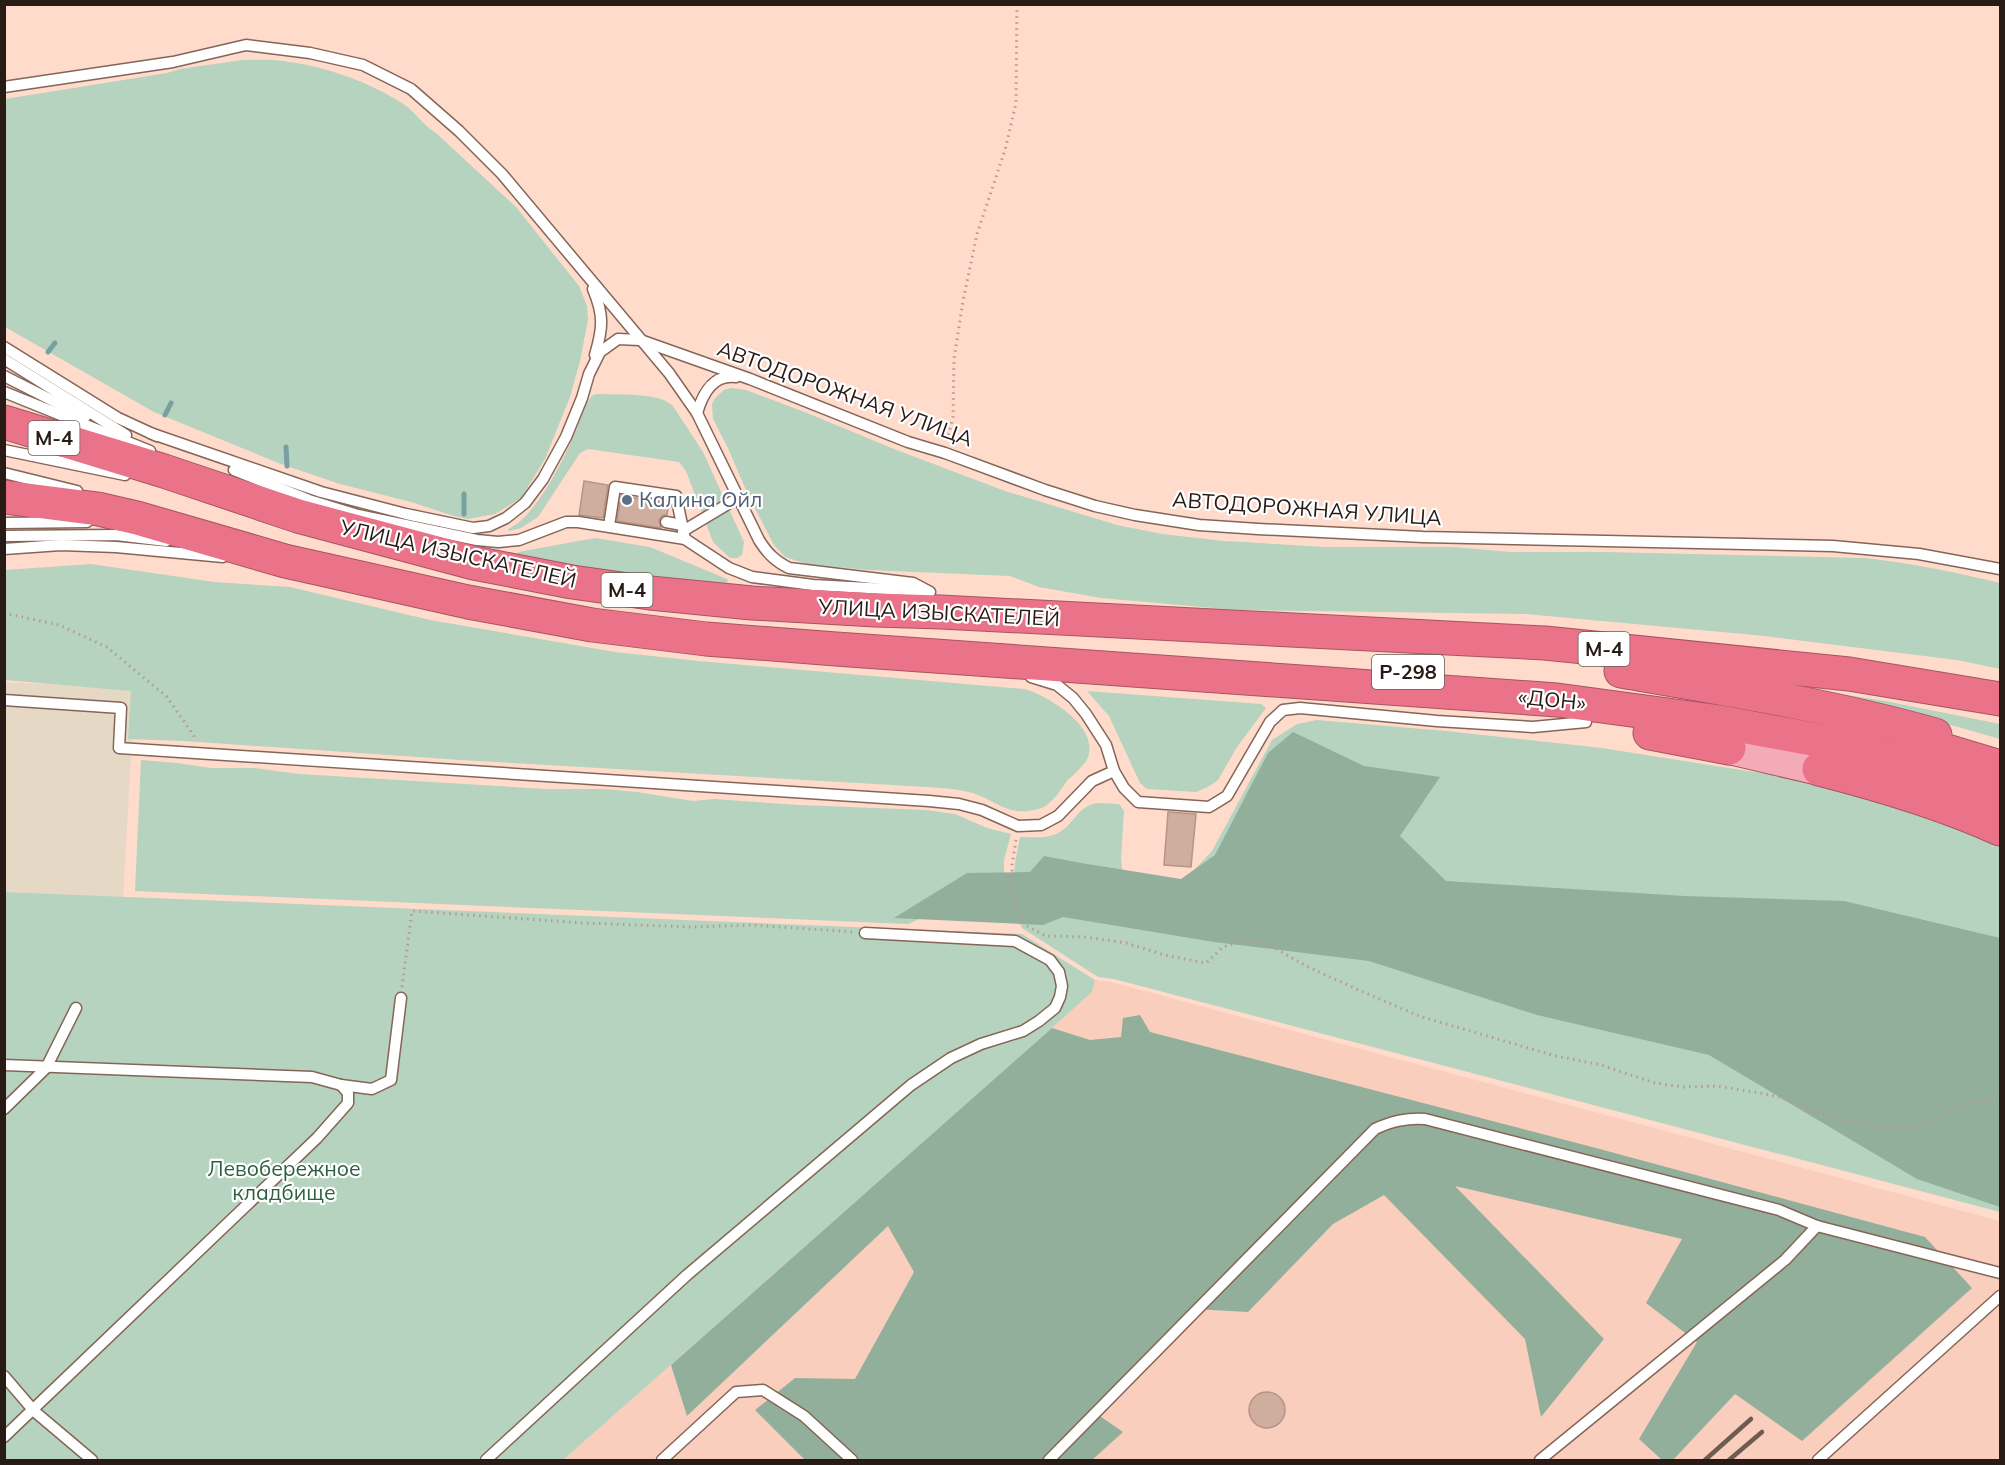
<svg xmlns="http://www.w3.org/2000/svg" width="2005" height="1465" font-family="Mulish,sans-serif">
<rect width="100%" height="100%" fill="#ffdbcc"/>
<!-- commercial -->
<path fill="#e5d8c4" d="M4 682 135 689 123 897 5 892Z"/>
<!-- built -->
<path fill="#facebd" d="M1095 980 1111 982 2000 1221V1460H563L1052 1028 1092 992Z"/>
<!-- green -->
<g fill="#b5d3be">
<path d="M242 60C258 60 274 59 289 62 327 67 369 82 402 103 415 111 422 125 436 133L516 207 579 286 587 306 588 320 580 361 570 397 545 459 521 498 495 514 468 519 454 516 411 502 340 484 281 464 154 412 5 327V99L167 73 180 69Z"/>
<path d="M731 388 746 390 807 413 894 449 1005 491 1117 525 1162 534 1224 541 1325 547H1453L1511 552H1605L1864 558C1910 563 1955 572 2000 583V669L1957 660 1765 636 1526 614 1236 610 1101 598 1039 587 1010 576 868 570 807 564 785 557 774 545 748 495 728 448 713 419 712 404 715 398 724 390Z"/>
<path d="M599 394C619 395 659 392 673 406L703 452 744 542 742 555 737 558H730L713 542 686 471 679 462 588 449 580 453 538 517 521 528 509 531 508 529C537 516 563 460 576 431 580 421 584 406 591 397 594 394 595 394 599 394Z"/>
<path d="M595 538 650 547 727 579 728 581 724 584 584 570 516 555 518 552Z"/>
<path d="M91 564 214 582 290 587 430 620 615 652 698 661 1025 689C1048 696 1099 726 1088 757 1086 764 1073 775 1067 781 1059 792 1051 806 1038 809 1007 817 999 802 973 793 958 789 942 788 927 787L461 760 185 741 128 739 131 691 5 680V570Z"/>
<path d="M1810 689 1885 701 2000 724V739L1944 723Z"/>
<path d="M1087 691 1261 704 1266 708 1237 747 1218 780 1208 787 1196 792 1147 789 1140 783 1109 716Z"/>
<path d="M1317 720 1446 731 1602 748 1792 778 1880 798 2000 843V1212L1114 979 1098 977 1022 928 1012 908 1182 883 1212 851 1272 740 1297 724Z"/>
<path d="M141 760 177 763 211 768H254L300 774 545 789H605L637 792 693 801 714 799 799 805 925 810 955 814 987 828 1011 834 1004 860V880L908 924 135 891Z"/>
<path d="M1099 803 1119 804 1124 811 1121 859 1123 876 1014 875 1015 863 1020 837C1033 837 1046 839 1058 833 1076 823 1077 805 1099 803Z"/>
<path d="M5 892 1022 934 1095 980 1092 992 1052 1028 563 1460H5Z"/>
</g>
<!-- forest -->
<g fill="#92af9b">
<path d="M1293 732 1364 766 1440 777 1400 836 1446 881 1685 896 1844 901 2000 938V1207L1917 1179 1709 1055 1537 1015 1369 961 1214 942 1063 917 1043 925 894 918 967 873 1030 872 1044 856 1081 863 1181 879 1215 855 1268 753Z"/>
<path d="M1140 1015 1150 1032 1596 1148 1925 1237 1972 1288 1802 1441 1735 1394 1673 1460H1662L1639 1439 1697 1342 1646 1303 1682 1239 1455 1186 1604 1339 1541 1417 1525 1339 1384 1195 1333 1224 1248 1312 1193 1309 1094 1412 1123 1432 1092 1460H805L755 1410 795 1378 855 1379 914 1272 888 1226 687 1416 671 1365 1052 1028 1090 1040 1121 1037 1123 1018Z"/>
</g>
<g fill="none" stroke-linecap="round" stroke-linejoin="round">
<!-- stream -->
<g stroke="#78a0a3" stroke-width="5">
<path d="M48 352 55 343"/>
<path d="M165 415 171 403"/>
<path d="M286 447 287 466"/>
<path d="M464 494V514"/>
</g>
</g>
<!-- building -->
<g fill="#cfad9f" stroke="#b69487" stroke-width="1.5">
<path d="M584 481 608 485 603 518 579 515Z"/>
<path d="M621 496 669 503 667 515H663L659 520 661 528 617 521Z"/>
<path d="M1168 812 1196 814 1191 867 1164 865Z"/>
<circle cx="1267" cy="1410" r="18"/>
</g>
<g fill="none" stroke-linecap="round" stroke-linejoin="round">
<defs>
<g id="lane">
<path d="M4 87 173 62 246 45 310 53 363 65 411 89 459 131 502 174 669 373 697 413 759 540C767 553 775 561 789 568L913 583 930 592"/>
<path d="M593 289C604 315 603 328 595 355"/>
<path d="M4 347 118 418 157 436"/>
<path d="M4 359 126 435"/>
<path d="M4 376 85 417"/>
<path d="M4 392 150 451"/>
<path d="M697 413C703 393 713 374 736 377"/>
<path d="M150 433 321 492 406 514 473 528 489 526 506 518 525 503 543 479 566 437 582 398 589 374 600 352 618 339 640 340 750 379 908 442 945 453 1045 490 1095 506 1135 515 1199 525 1258 529 1423 537 1833 546 1919 554 2000 569"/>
<path d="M4 450 125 475"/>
<path d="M234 470 309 500 358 515 477 540 498 542 519 540 566 522H578L685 539 729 568 752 577 813 585 924 591"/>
<path d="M4 473 77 491"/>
<path d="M666 522 682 525"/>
<path d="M4 523 87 522"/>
<path d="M609 526 615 487 676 496 685 539"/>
<path d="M683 531 738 498"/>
<path d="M4 536 116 535 166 541"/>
<path d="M4 549 61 545 116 547 223 557"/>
<path d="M1031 677 1057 685 1073 698 1086 714 1106 745 1114 771 1124 788 1138 802 1209 807 1227 796 1270 722 1283 710 1300 708 1437 721 1533 727 1586 722"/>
<path d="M4 700 121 708 119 748 929 801 959 804 982 810 1018 826 1041 825 1058 816 1092 781 1114 771"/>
<path d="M4 1065 312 1077 341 1085 372 1089 391 1080 401 998"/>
<path d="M4 1109 46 1068 76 1008"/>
<path d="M4 1376 34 1411 92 1460"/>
<path d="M4 1437 317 1138 348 1103V1093L341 1085"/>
<path d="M486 1460 687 1275 911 1085 951 1058 981 1044 1023 1031 1039 1021 1055 1008 1060 997 1062 986 1059 972 1050 960 1015 941 865 933"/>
<path d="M662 1460 736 1392 763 1390 804 1416 852 1460"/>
<path d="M1049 1460 1375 1129C1392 1121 1406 1118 1425 1119L1779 1210 1817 1226 2000 1273"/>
<path d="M1540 1460 1785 1260 1817 1226"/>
<path d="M1818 1460 2000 1296"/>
</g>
<path id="primary" d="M1729 748 1819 769"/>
<g id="highway">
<path d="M4 422 164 471 298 516 474 563 572 582 650 593 752 603 875 610 941 612 1545 643 1849 674 2000 699"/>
<path d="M4 497 98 509 137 518 285 561 468 602 592 625 706 639 836 649 1557 700 1720 722 1849 746 1939 771 2000 797"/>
<path d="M1621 671C1727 689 1832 706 1935 735"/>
<path d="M1650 733 1729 748"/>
<path d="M1907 739 2000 767"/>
<path d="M1819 769C1878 784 1945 804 2000 829"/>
</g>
</defs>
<!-- lane casing -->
<use href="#lane" stroke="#846558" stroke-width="13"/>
<!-- primary casing -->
<use href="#primary" stroke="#a75461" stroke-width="34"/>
<!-- highway casing -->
<use href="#highway" stroke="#a75461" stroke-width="35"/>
<!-- path -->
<g stroke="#b69a8e" stroke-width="3" stroke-dasharray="1.5 4.5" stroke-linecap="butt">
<path d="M947 441 953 417 954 359 963 301 977 234 1005 150 1016 103 1017 4"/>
<path d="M4 613 59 625 107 647 167 697 196 739"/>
<path d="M1016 840 1012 865V890L1019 914 1025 925 1046 936 1086 937 1126 943 1165 955 1206 963 1223 947 1247 940 1264 942 1306 966 1361 991 1419 1016 1552 1055 1601 1065 1655 1083 1684 1087 1718 1086 1777 1096 1832 1117 1890 1129 1907 1130 1973 1103 2000 1095"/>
<path d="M402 987 412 911 584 923 692 927 751 925 854 932"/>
</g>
<!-- lane -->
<use href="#lane" stroke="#fff" stroke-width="10"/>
<!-- primary -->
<use href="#primary" stroke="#f3abb8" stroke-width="32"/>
<!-- highway -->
<use href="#highway" stroke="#eb7389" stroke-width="33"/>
<!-- rail -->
<g stroke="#705b53" stroke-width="4.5">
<path d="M1705 1460 1751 1419"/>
<path d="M1729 1460 1762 1432"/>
</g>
</g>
<!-- markers -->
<circle fill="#5c6f8a" stroke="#fff" stroke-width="2" cx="627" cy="500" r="6"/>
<g text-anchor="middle" stroke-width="4.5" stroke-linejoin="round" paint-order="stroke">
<!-- shield labels -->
<g fill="#fff" stroke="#685f5c" stroke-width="1.5">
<rect x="28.5" y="421" width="51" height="34" rx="4.5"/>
<rect x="601.5" y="573" width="51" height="34" rx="4.5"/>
<rect x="1578.5" y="632" width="51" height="34" rx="4.5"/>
<rect x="1372" y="655" width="72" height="34" rx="4.5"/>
</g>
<g font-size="20" font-weight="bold" fill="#281b16">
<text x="54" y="445">М-4</text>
<text x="627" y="597">М-4</text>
<text x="1604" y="656">М-4</text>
<text x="1408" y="679">Р-298</text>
</g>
<!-- street labels -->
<g font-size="21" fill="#281b16" stroke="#fff">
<text transform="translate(845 394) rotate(20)" y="7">АВТОДОРОЖНАЯ УЛИЦА</text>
<text transform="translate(1307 509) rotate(4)" y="7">АВТОДОРОЖНАЯ УЛИЦА</text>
<text transform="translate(458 554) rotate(13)" y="7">УЛИЦА ИЗЫСКАТЕЛЕЙ</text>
<text transform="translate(939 613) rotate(3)" y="7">УЛИЦА ИЗЫСКАТЕЛЕЙ</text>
<text transform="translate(1552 700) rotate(6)" y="7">«ДОН»</text>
</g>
<!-- service labels -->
<g font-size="21" fill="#4e5e75" stroke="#fff" text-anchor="start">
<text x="639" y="507">Калина Ойл</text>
</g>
<!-- park labels -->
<g font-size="21" fill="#2d5f41" stroke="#fff">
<text x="284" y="1176">Левобережное<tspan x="284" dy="24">кладбище</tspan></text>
</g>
</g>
<!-- border -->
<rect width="2005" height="1465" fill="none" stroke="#281b16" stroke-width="12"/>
</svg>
